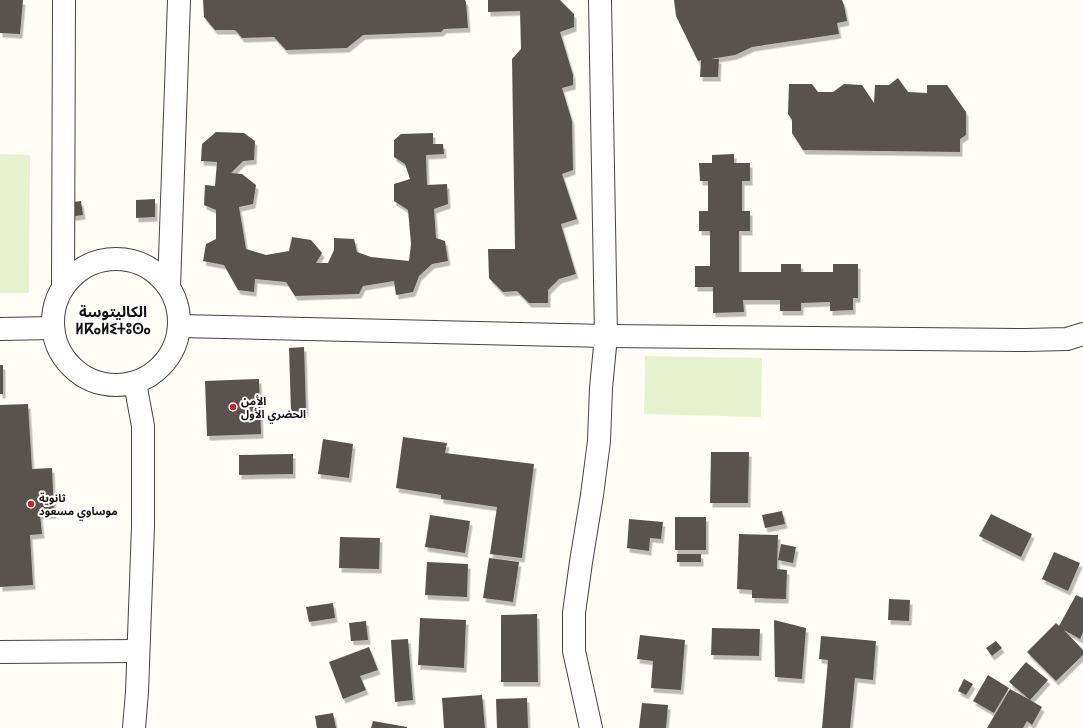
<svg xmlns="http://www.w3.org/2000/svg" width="1083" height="728" font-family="Lora,'Noto Sans Arabic','Noto Sans Tifinagh',serif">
<defs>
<filter id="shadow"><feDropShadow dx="2.5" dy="4.5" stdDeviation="0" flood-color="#0004"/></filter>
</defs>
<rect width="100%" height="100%" fill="#fffdf5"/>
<!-- pitch -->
<g fill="#e6f2cf">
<path d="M0 154 30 155 29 293H0Z"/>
<path d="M645 356 762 358 761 417 644 414Z"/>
</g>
<!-- building -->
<g fill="#5a524d" filter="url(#shadow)">
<path d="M0 0H23L20 34 0 33Z"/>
<path d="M203 0H465L466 2 468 28 444 29 441 32 363 35 347 48 286 50 274 37 242 38 235 30H215L204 17Z"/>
<path d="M488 0H560L574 14V27L560 32 573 75V85L562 88 572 121 573 170 562 174 577 219 561 224 562 228 576 274 559 279 548 290V303H529L517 291 503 292 489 278 488 249H515L512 59 521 49 520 11 488 12Z"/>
<path d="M674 0H842L844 5 847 21 837 23 839 34 752 47 735 55 711 59H719L718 77H700L701 60 698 61 676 16Z"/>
<path d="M898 78 908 92 927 93V85H947L966 112V135L960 139V152L803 150 792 133V120L788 114 789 84H812L818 92H833L844 84 862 85 874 103 875 85H889Z"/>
<path d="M216 132 244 133 255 141 254 160 243 161 231 173 242 174 256 185 253 204 239 207 246 249 266 255 289 251 292 237 311 240 322 253 316 263H328L334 250V238L354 239 357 252 371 257 409 261 411 244 408 210 394 201V184L410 179 405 164 394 157V140L401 134 433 133V144H443L444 154 426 155 427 185 447 184 448 204 434 209 436 238 445 241 448 261 432 264 419 276 413 292 396 295 394 281 363 286 359 294 295 296 286 282 255 279 254 292 238 290 224 265 203 261 206 244 216 239V210L204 205 205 185 215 186 217 162 201 161 202 144Z"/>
<path d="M734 154V163H750V181H742V211H750V231H739V272H781V264H801V272H833V264H858V298H853V310L830 311V302L801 303V311H780V300H743L744 312 713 313V287H695V266H710V231H699V211H708V181H700L699 163H712V155Z"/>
<path d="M155 199V217L136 218V200Z"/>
<path d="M81 201 83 215 68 217 66 203Z"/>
<path d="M304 347 306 411 291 412 289 348Z"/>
<rect x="0" y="365" width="3" height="29"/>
<path d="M259 379 261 434 207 436 205 381Z"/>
<path d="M28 404 32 469 52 468 54 514 40 515 42 534 30 535 33 585 0 587V405Z"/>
<path d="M403 437 447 443 445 453 534 464 522 558 490 554 497 507 441 499V495L396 488Z"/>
<path d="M323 439 353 444 349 478 318 474Z"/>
<path d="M711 452H749L748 503H710Z"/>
<path d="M293 454V474L239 475V455Z"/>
<path d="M782 511 785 524 765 528 762 515Z"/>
<path d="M991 514 1032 534 1021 557 979 536Z"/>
<path d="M430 515 470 521 465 553 425 547Z"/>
<rect x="675" y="517" width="31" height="33"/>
<path d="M629 519 663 522 661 539 650 538 649 551 627 548Z"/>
<path d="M739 534 778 535 777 569 787 570 786 599 752 598V590L737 589Z"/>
<path d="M340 537 380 538 379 569 339 568Z"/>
<path d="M781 544 796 547 793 563 778 560Z"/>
<path d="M1054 552 1080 563 1068 591 1042 579Z"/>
<rect x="677" y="554" width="24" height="8"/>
<path d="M489 558 519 562 513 602 483 598Z"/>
<path d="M427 562 468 564 467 597 425 595Z"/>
<path d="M1076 595 1083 598V632L1080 639 1064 630 1083 650V655L1056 681 1027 652 1056 623 1059 626Z"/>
<path d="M889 599 910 600 909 621 888 620Z"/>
<path d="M333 603 335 618 309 622 306 607Z"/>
<path d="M537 614 538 682H501V615Z"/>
<path d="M420 618 466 620 464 668 418 665Z"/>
<path d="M774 620 806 628 802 679 775 677Z"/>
<path d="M366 621 368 640 351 641 349 623Z"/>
<path d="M712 628 760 629 759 656 711 655Z"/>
<path d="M640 635 685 640 681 690 651 688 653 661 637 659Z"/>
<path d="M821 636 876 641 873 680 855 678 850 728H822L828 660 819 659Z"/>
<path d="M408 639 413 700 395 702 391 640Z"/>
<path d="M996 641 1002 648 992 656 986 648Z"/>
<path d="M369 647 378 670 360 676 366 690 343 699 329 662Z"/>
<path d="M1026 662 1048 680 1030 700 1042 707 1032 725 1027 721 1023 728H987L1010 689 1030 700 1009 682Z"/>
<path d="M988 675 1009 688 994 713 973 701Z"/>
<path d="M964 679 973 684 966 695 958 691Z"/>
<path d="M482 695 485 728H444L442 698Z"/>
<path d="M527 698 528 728H497L496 699Z"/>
<path d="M642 703 668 705 666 728H639Z"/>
<path d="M333 713 336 728H317L315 716Z"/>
<path d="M373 721 407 727V728H371Z"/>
</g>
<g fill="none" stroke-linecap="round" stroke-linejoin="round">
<defs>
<g id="minor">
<circle cx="116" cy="322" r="63"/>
<path d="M169 287 179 0"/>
<path d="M63 288 64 0"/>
<path d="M180 326 606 336 1025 340 1067 339 1083 334"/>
<path d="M0 329 53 328"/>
<path d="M0 652 138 651"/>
<path d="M134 728 137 692 143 526V426L135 383"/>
<path d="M591 728 574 651V613L581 562 592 495 599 441 601 388 606 336 600 0"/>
</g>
</defs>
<!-- minor casing -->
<use href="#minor" stroke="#444" stroke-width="24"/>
<!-- minor -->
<use href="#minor" stroke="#fff" stroke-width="22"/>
</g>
<!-- markers -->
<g fill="#c4262e" stroke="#fff" stroke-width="1.5">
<circle cx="233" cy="407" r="4"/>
<circle cx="31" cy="504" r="4"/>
</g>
<g text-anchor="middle" stroke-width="4" stroke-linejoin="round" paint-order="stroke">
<!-- poi labels -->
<g font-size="11" font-weight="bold" fill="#111" stroke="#fff" text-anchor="start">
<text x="241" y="405">الأمن<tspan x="241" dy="13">الحضري الأول</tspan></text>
<text x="39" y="502">ثانوية<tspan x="39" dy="13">موساوي مسعود</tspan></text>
</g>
<!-- district labels -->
<g font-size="15" font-weight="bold" fill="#111" stroke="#fff">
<text x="113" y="317">الكاليتوسة<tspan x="113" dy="17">ⵍⴽⴰⵍⵉⵜⵓⵙⴰ</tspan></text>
</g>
</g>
</svg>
